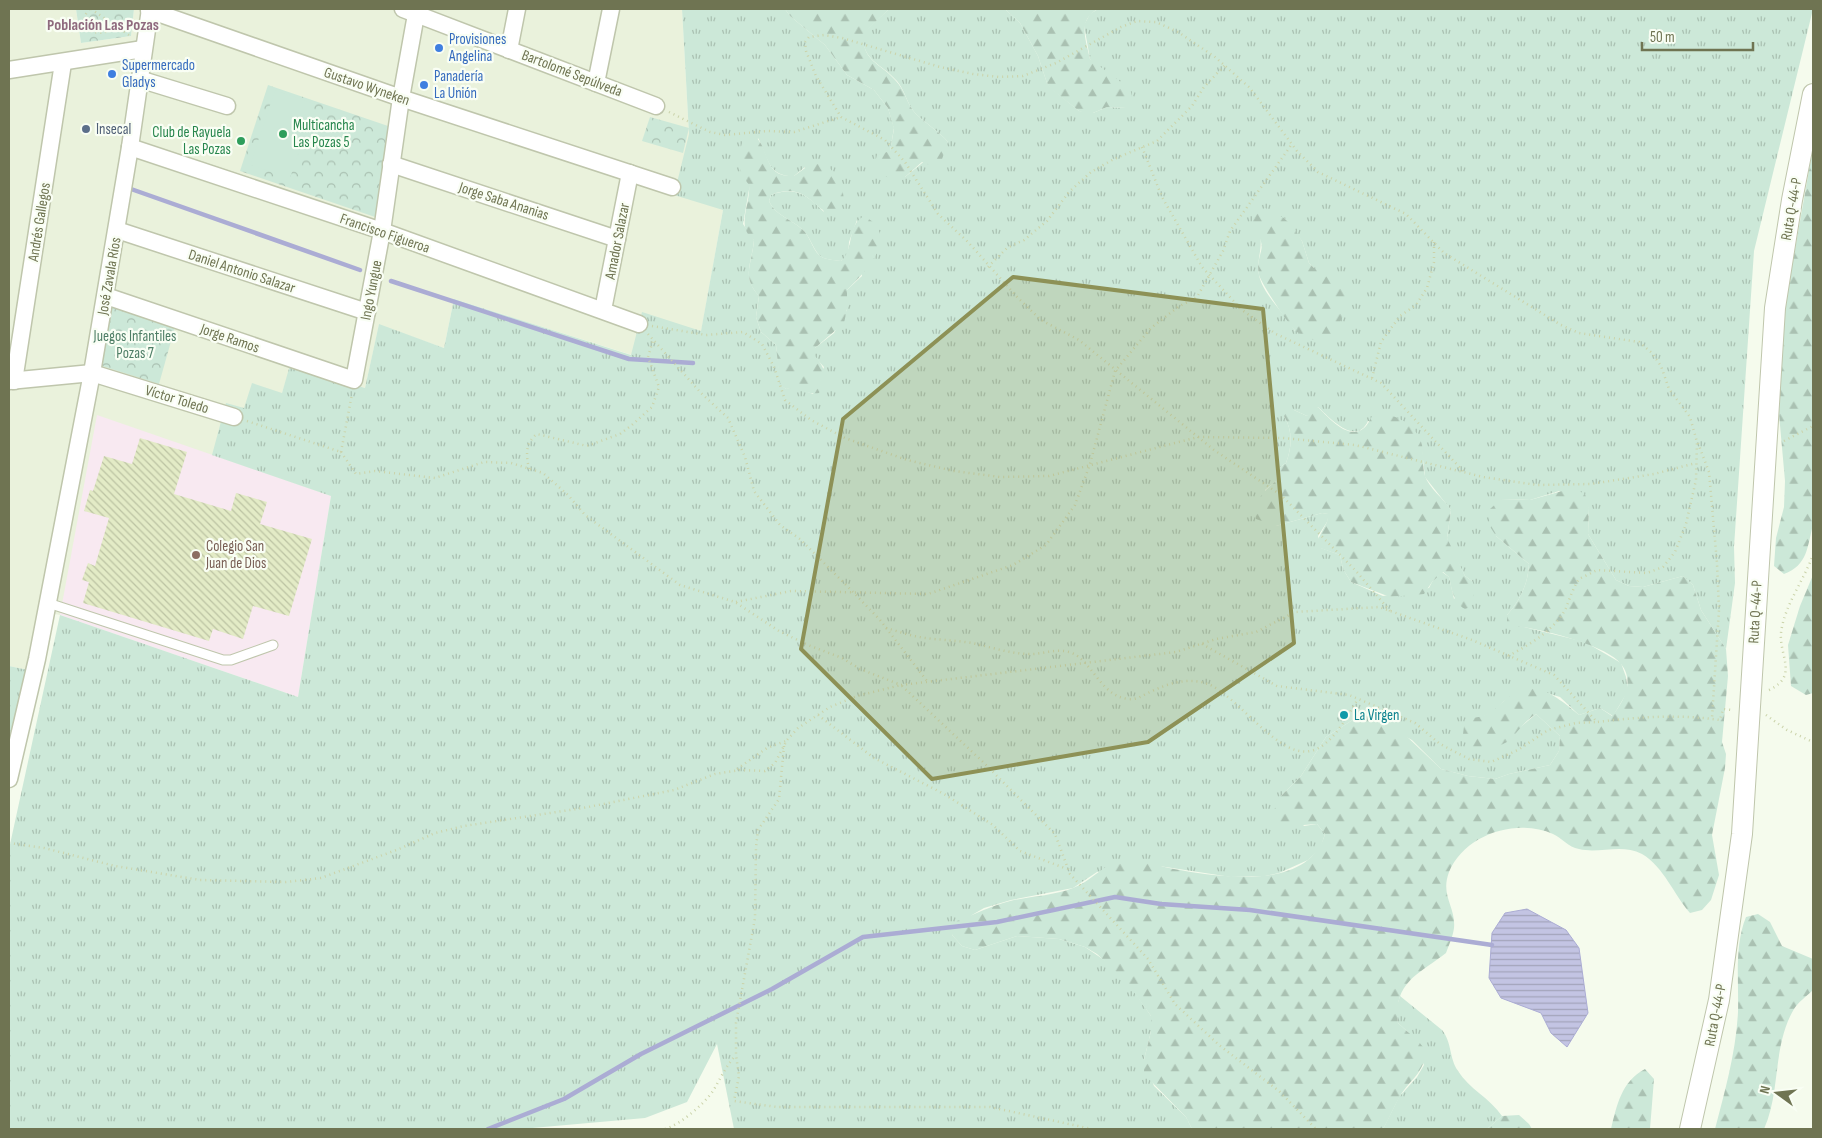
<svg xmlns="http://www.w3.org/2000/svg" width="1822" height="1138" font-family="'Sofia Sans Condensed',sans-serif">
<defs>
<pattern id="grass-tufts" width="24" height="20" patternUnits="userSpaceOnUse" patternTransform="scale(1.25)"><rect width="24" height="20" fill="#cce8d8"/><path d="M3 7l-1-3M5 7V3M7 7l1-3M15 17l-1-3M17 17v-4M19 17l1-3" fill="none" stroke="#aac1b2"/></pattern>
<pattern id="forest-firs" width="22" height="20" patternUnits="userSpaceOnUse" patternTransform="scale(1.25)"><rect width="22" height="20" fill="#cce8d8"/><path d="M5 1l3.5 6h-7zM16 11l3.5 6h-7z" fill="#aac1b2"/></pattern>
<pattern id="park-crowns" width="20" height="18" patternUnits="userSpaceOnUse" patternTransform="scale(1.25)"><rect width="20" height="18" fill="#cce8d8"/><path d="M2 6a3 3 0 1 1 6 0M12 15a3 3 0 1 1 6 0" fill="none" stroke="#aac1b2"/></pattern>
<pattern id="water-rules" width="6" height="5" patternUnits="userSpaceOnUse" patternTransform="scale(1.25)"><rect width="6" height="5" fill="#c3c4e3"/><path d="M0 2.5h6" fill="none" stroke="#a3a4bb"/></pattern>
<pattern id="building-back-hatch" width="6" height="6" patternUnits="userSpaceOnUse" patternTransform="scale(1.25)"><rect width="6" height="6" fill="#e3ebc6"/><path d="M-1 5l2 2M0 0l6 6M5-1l2 2" fill="none" stroke="#bcc3a3"/></pattern>
</defs>
<rect width="100%" height="100%" fill="#f5fbed"/>
<!-- residential -->
<path fill="#eaf2dc" d="M9 9H76L81 43 131 36 134 9H682L689 134 723 210 701 332 632 355 454 299 444 348 379 325 365 388 291 366 282 393 244 408 212 455 331 496 60 615 39 611 28 670 9 666Z"/>
<!-- education -->
<path fill="#f8e9f1" d="M97 415 331 496 298 697 60 615Z"/>
<!-- grass -->
<g fill="url(#grass-tufts)" fill-rule="evenodd">
<path d="M682 9H785L790 16 825 45 847 75 874 90 888 108 894 128 890 151 905 177 948 142C939 131 926 124 916 114 907 105 905 90 897 81 880 62 864 63 862 34L889 9H1005L1020 23 1038 56 1047 83 1052 89 1079 111 1093 113 1107 107 1126 108 1090 59 1084 25 1090 14 1098 9H1813L1754 251 1734 547 1735 583 1726 649 1701 610 1693 585 1683 576 1643 587 1629 586 1616 580 1588 534 1589 508 1559 491 1530 500 1501 499 1496 536 1529 564C1528 584 1520 601 1507 615L1520 626 1585 642 1621 663 1626 677 1628 691 1613 716 1600 708 1579 715 1560 697 1533 689 1504 701 1493 712 1480 718 1516 731 1536 714 1560 736 1559 751 1550 765 1509 774 1495 779 1468 776 1441 769 1412 740 1362 714 1326 737 1301 776 1281 796 1304 826 1317 824 1325 834 1320 849 1308 860 1279 873 1265 876 1231 877 1159 866 1097 872 1073 888 1011 900 984 908 972 915 952 935 962 946 975 950 1017 936 1059 939 1085 947 1107 962 1127 981 1151 1016V1031L1144 1060 1154 1086 1186 1117 1192 1129H734L717 1044 687 1102 645 1118 521 1129H9V849L60 615 298 697 331 496 212 455 226 403 244 408 252 383 282 393 290 365 365 388 379 324 444 348 454 299 631 355 642 312 701 331 723 210 674 195 689 134ZM758 138C768 156 767 177 794 176L805 167 824 212C808 196 796 185 771 195L769 201C775 215 791 219 802 229 810 236 812 247 819 255 824 260 834 260 841 261L848 256 849 242 857 220 862 276 847 290V310L834 333 815 348 814 356 824 367 813 394 794 387 786 389 781 385 776 345 761 332 756 317 759 296C741 276 752 264 754 240L743 224ZM1284 218 1302 241 1309 263 1314 268 1295 331C1285 313 1263 295 1259 275 1256 261 1263 249 1260 235ZM1318 407C1330 418 1356 447 1368 421L1421 442 1425 477 1451 510 1447 538 1449 545 1465 576 1472 581 1454 599 1449 577 1442 572 1432 582 1429 588 1383 596 1351 582 1343 569 1340 555 1321 548 1318 536 1327 522 1329 514 1322 513 1276 526 1265 490 1276 481C1277 472 1278 468 1286 463 1292 447 1293 431 1284 416L1294 410 1307 416Z"/>
<path d="M9 666 28 670 9 742Z"/>
<path d="M1400 996 1442 1030C1452 1042 1449 1058 1458 1071 1469 1089 1490 1098 1502 1116L1487 1129H1383L1399 1097 1417 1077 1424 1065 1408 1032 1398 1023 1396 1009Z"/>
</g>
<!-- forest -->
<g fill="url(#forest-firs)">
<path d="M785 9H889L863 34C863 63 880 62 896 81 905 90 907 105 916 114 926 124 939 131 948 142L941 162 935 167 922 162 905 177 896 180 881 175 875 163 877 155 890 151 894 129 888 108 874 90 847 75 825 45 790 16Z"/>
<path d="M1005 9H1098C1077 20 1086 40 1090 59L1130 89 1132 96 1126 108 1107 107 1093 113H1085L1079 111 1051 89 1047 83 1038 56 1020 23Z"/>
<path d="M752 134C772 147 761 178 794 176L812 163 828 166 833 172 843 193 844 200 837 213C815 218 810 179 771 195L769 201C775 215 791 219 802 229 810 236 812 248 819 255 824 260 835 260 841 261 855 249 846 226 864 216 902 236 865 272 847 290V309L844 323 815 348V356C825 368 830 379 819 393 808 395 798 387 786 389L780 385 776 345 761 332 756 317 759 296C741 276 752 265 754 240 735 227 751 204 749 185 735 165 737 159 744 137Z"/>
<path d="M1813 148V525C1807 547 1808 565 1784 574L1774 566 1776 538 1784 507 1785 481 1779 414 1780 334Z"/>
<path d="M1265 208 1284 218 1294 228 1302 241 1309 263 1314 268 1344 288C1354 306 1336 332 1322 343 1314 340 1305 337 1297 332 1291 329 1261 283 1259 275 1254 252 1273 248 1250 226L1257 212Z"/>
<path d="M1318 407C1327 416 1349 442 1364 428 1368 425 1370 419 1373 415 1392 410 1418 426 1422 445 1424 455 1422 466 1425 476 1429 488 1444 499 1451 510L1447 538 1465 576 1472 581 1475 587 1471 607 1465 609C1453 602 1452 590 1449 577L1443 572 1432 582 1424 594 1390 597 1351 582 1343 569 1340 555 1320 548 1316 543 1327 522 1328 514 1322 513 1276 526 1256 519C1251 503 1265 490 1276 481 1277 472 1278 468 1286 463 1292 447 1293 431 1284 416L1287 410H1294L1307 416 1310 410Z"/>
<path d="M1573 488 1585 494 1589 508 1588 534 1616 580 1629 586 1643 587 1683 576 1693 585 1701 610 1726 649 1728 676 1722 742 1726 754 1725 768 1712 835 1719 875 1711 900 1702 910 1690 913C1674 895 1664 867 1642 854 1621 843 1600 854 1579 849 1568 847 1562 838 1553 834 1517 818 1465 834 1449 872 1440 896 1456 907 1454 928 1453 936 1449 945 1446 953 1419 974 1393 982 1398 1023L1419 1042 1427 1052C1420 1079 1410 1078 1399 1098 1393 1108 1389 1119 1383 1129H1192L1186 1117 1144 1074V1060L1151 1031V1016L1126 981 1097 954 1085 947 1059 939 1017 936 975 950 962 946 952 935 957 921C975 914 991 906 1010 901 1030 896 1053 896 1073 888 1092 881 1101 865 1122 861 1143 858 1154 866 1174 869 1219 877 1308 892 1325 834L1317 824 1290 826 1277 822 1274 810 1281 796 1301 776 1326 737 1362 714 1389 724 1401 731 1441 769 1468 776 1495 779 1509 774 1550 765 1559 751 1560 736 1536 714C1523 722 1515 736 1507 742 1495 749 1480 750 1468 747L1463 734 1465 719C1498 716 1492 707 1516 692 1537 679 1564 702 1579 715L1600 708 1612 716C1624 701 1635 681 1621 664 1608 646 1544 630 1522 627 1517 626 1512 628 1507 629V615C1520 601 1528 584 1529 564L1496 536 1489 525 1490 509 1501 499 1530 500Z"/>
<path d="M1813 575V693L1806 695 1791 686 1788 645 1800 606Z"/>
<path d="M1758 914 1770 922 1782 946 1813 959V990C1807 996 1798 1002 1794 1009 1772 1046 1781 1092 1764 1129H1715C1725 1091 1736 1052 1738 1012 1739 981 1734 947 1746 917Z"/>
<path d="M1645 1069 1654 1079 1650 1129H1611C1617 1105 1621 1082 1645 1069Z"/>
<path d="M1519 1115 1529 1124 1532 1129H1487L1502 1116Z"/>
</g>
<!-- park -->
<g fill="url(#park-crowns)">
<path d="M76 9H134L131 36 81 43Z"/>
<path d="M268 85 388 126 378 218 240 171Z"/>
<path d="M650 117 689 128 683 153 642 141Z"/>
<path d="M110 304 175 327 159 384 99 365Z"/>
</g>
<!-- garden -->
<path fill="#cce8d8" d="M275 90 315 104 290 178 250 165Z"/>
<!-- water -->
<path fill="url(#water-rules)" stroke="#abacd4" d="M1527 909 1566 930 1579 948 1588 1013 1567 1047 1551 1033 1541 1013 1501 998 1489 978 1492 933 1505 913Z"/>
<g fill="none" stroke-linecap="round" stroke-linejoin="round">
<!-- stream -->
<g stroke="#abacd4" stroke-width="4.5">
<path d="M131 189 360 270"/>
<path d="M391 281 629 359 693 363"/>
<path d="M488 1129 564 1099 641 1054 772 989 863 937 997 922 1115 897 1161 904 1250 910 1492 945"/>
</g>
</g>
<!-- building -->
<path fill="url(#building-back-hatch)" d="M140 438 187 452 174 494 231 511 236 493 267 502 260 524 312 539 289 616 253 606 243 639 213 629 209 641 83 603 89 582 82 580 88 563 95 566 109 518 84 511 90 490 93 491 104 456 132 464Z"/>
<g fill="none" stroke-linecap="round" stroke-linejoin="round">
<defs>
<path id="service" d="M48 603 223 660H231L273 645"/>
<g id="minor">
<path d="M403 9 656 106"/>
<path d="M149 10 401 98 672 187"/>
<path d="M509 50 517 9"/>
<path d="M9 70 143 49"/>
<path d="M139 79 227 106"/>
<path d="M596 83 611 9"/>
<path d="M130 147 382 231 639 324"/>
<path d="M391 164 617 239"/>
<path d="M117 230 367 312"/>
<path d="M106 296 354 380 382 231 401 98 417 9"/>
<path d="M603 310 630 173"/>
<path d="M9 381 92 373 234 417"/>
<path d="M14 381 63 63"/>
<path d="M9 779 37 659 92 373 130 147 150 9"/>
</g>
<path id="tertiary" d="M1690 1129 1719 1000 1742 834 1775 308 1792 200 1813 94"/>
</defs>
<!-- service casing -->
<use href="#service" stroke="#bfc6ac" stroke-width="11"/>
<!-- minor casing -->
<use href="#minor" stroke="#bfc6ac" stroke-width="19"/>
<!-- tertiary casing -->
<use href="#tertiary" stroke="#bfc6ac" stroke-width="22"/>
<!-- path -->
<g stroke="#cbd3aa" stroke-width="2.5" stroke-dasharray="1 4" stroke-linecap="butt">
<path d="M89 9 84 17 89 30C100 35 106 33 116 26"/>
<path d="M91 9 129 35"/>
<path d="M669 112 710 132 725 135 767 131 794 132 841 117"/>
<path d="M1142 147 1162 197 1202 267 1242 310 1276 334 1381 383 1463 471"/>
<path d="M988 267 1007 248 1024 240 1047 221 1069 192 1091 172 1114 159 1157 141 1192 106 1204 87 1225 65"/>
<path d="M652 326 706 335 743 332 762 344 774 367 785 400 811 420 845 438 907 460 954 471 1000 477 1049 476 1198 437 1283 438 1355 445 1483 477 1537 485 1591 484 1654 474 1696 463"/>
<path d="M648 334 701 393 728 418 745 457 754 491 780 525 800 539 855 594 880 620 927 681"/>
<path d="M1372 378 1381 342 1400 316 1416 305 1427 288 1434 262V242"/>
<path d="M247 421 341 452"/>
<path d="M1784 441 1813 426"/>
<path d="M1698 443 1709 472 1717 563 1719 610 1712 718"/>
<path d="M341 452 356 474 375 471 435 478 484 462 511 463 543 473 568 495 585 515 680 585 735 602 779 631 808 645 842 658 860 669 901 685 1176 652 1216 639 1256 632 1295 612 1379 607 1472 640 1554 675 1597 722C1638 717 1679 714 1720 720L1723 709 1732 710"/>
<path d="M341 452 352 394"/>
<path d="M529 469C526 455 525 443 537 434L587 446 620 434 632 425 652 407 659 387 648 357 653 340"/>
<path d="M736 602 791 591 928 594 1013 565 1046 545 1075 505 1090 464 1115 371 1151 328 1178 307 1197 297 1223 251 1230 231 1292 144"/>
<path d="M1390 611 1356 571 1281 495 1214 450 1079 340 1041 320 1018 298 968 242 938 214 905 162 885 140 841 117 816 76 806 51 805 42 809 37 824 35 842 38 940 67 973 74 999 77 1023 76 1056 63 1121 27 1137 21 1156 22 1178 32 1215 57 1250 88 1297 151 1318 172 1406 214 1444 253 1561 325 1579 333 1639 342 1652 353 1661 366 1669 389 1690 417 1697 442 1696 480 1686 524 1675 552 1663 567 1647 573 1597 570 1579 579C1573 588 1570 598 1566 608 1555 630 1529 645 1508 656"/>
<path d="M886 628C897 631 908 635 919 637 936 640 954 640 972 643 990 647 1008 653 1027 654 1043 655 1056 647 1072 653 1093 662 1101 697 1129 699 1137 700 1143 695 1150 692 1169 683 1188 677 1208 684 1238 696 1278 758 1310 751 1332 747 1347 716 1358 699"/>
<path d="M1202 644 1277 686 1349 695 1415 723 1440 744 1469 759 1491 762 1518 750 1548 730 1576 723 1597 722"/>
<path d="M1769 690C1799 676 1779 656 1781 633 1784 606 1804 580 1813 555"/>
<path d="M818 715 874 758 944 794 993 825 1020 851 1067 869"/>
<path d="M1766 715 1787 730 1813 742"/>
<path d="M784 746 779 799 758 830 756 847 755 918 736 1023V1055L739 1076 734 1101 777 1107H990L1092 1129"/>
<path d="M737 769 767 748 786 741"/>
<path d="M9 843 44 848 115 866 200 880 286 882 321 878 399 849 435 833 464 826 583 808 674 790 715 774 740 770 765 771 775 763 787 740 798 728 830 707 857 696 901 685 983 762 1055 834 1070 874 1148 959 1175 1004 1219 1045 1279 1091 1316 1129"/>
<path d="M665 1129C680 1125 704 1104 713 1091 721 1078 725 1067 736 1055"/>
</g>
<!-- service -->
<use href="#service" stroke="#fff" stroke-width="9"/>
<!-- minor -->
<use href="#minor" stroke="#fff" stroke-width="16"/>
<!-- tertiary -->
<use href="#tertiary" stroke="#fff" stroke-width="20"/>
</g>
<!-- marked area -->
<path fill="#8d9156" fill-opacity="0.2" stroke="#8d9156" stroke-width="4" stroke-linejoin="round" d="M1013 277 1263 309 1294 643 1148 742 932 779 801 649 843 419Z"/>
<!-- markers -->
<g fill="#3f7fe0" stroke="#f9fef4" stroke-width="2">
<circle cx="439" cy="48" r="5"/>
<circle cx="112" cy="74" r="5"/>
<circle cx="424" cy="85" r="5"/>
</g>
<circle fill="#5c6f8a" stroke="#f9fef4" stroke-width="2" cx="86" cy="129" r="5"/>
<g fill="#2e9e5b" stroke="#f9fef4" stroke-width="2">
<circle cx="283" cy="134" r="5"/>
<circle cx="241" cy="141" r="5"/>
</g>
<circle fill="#8d6e63" stroke="#f9fef4" stroke-width="2" cx="196" cy="555" r="5"/>
<circle fill="#0f9aa8" stroke="#f9fef4" stroke-width="2" cx="1344" cy="715" r="5"/>
<g text-anchor="middle" stroke-width="4.5" stroke-linejoin="round" paint-order="stroke">
<!-- shop labels -->
<g font-size="15" fill="#366cbe" stroke="#f9fef4" text-anchor="start">
<text x="449" y="44">Provisiones<tspan x="449" dy="17">Angelina</tspan></text>
<text x="122" y="70">Supermercado<tspan x="122" dy="17">Gladys</tspan></text>
<text x="434" y="81">Panadería<tspan x="434" dy="17">La Unión</tspan></text>
</g>
<!-- street labels -->
<g font-size="15" fill="#6f7452" stroke="#f9fef4">
<text transform="translate(572 73) rotate(21)" y="5">Bartolomé Sepúlveda</text>
<text transform="translate(367 86) rotate(19)" y="5">Gustavo Wyneken</text>
<text transform="translate(504 201) rotate(18)" y="5">Jorge Saba Ananias</text>
<text transform="translate(1791 209) rotate(-80)" y="5">Ruta Q-44-P</text>
<text transform="translate(39 222) rotate(-81)" y="5">Andrés Gallegos</text>
<text transform="translate(385 233) rotate(19)" y="5">Francisco Figueroa</text>
<text transform="translate(617 241) rotate(-79)" y="5">Amador Salazar</text>
<text transform="translate(242 271) rotate(18)" y="5">Daniel Antonio Salazar</text>
<text transform="translate(109 276) rotate(-80)" y="5">José Zavala Ríos</text>
<text transform="translate(371 290) rotate(-79)" y="5">Ingo Yungue</text>
<text transform="translate(230 338) rotate(19)" y="5">Jorge Ramos</text>
<text transform="translate(177 399) rotate(17)" y="5">Víctor Toledo</text>
<text transform="translate(1755 612) rotate(-87)" y="5">Ruta Q-44-P</text>
<text transform="translate(1715 1015) rotate(-79)" y="5">Ruta Q-44-P</text>
</g>
<!-- leisure labels -->
<g font-size="15" fill="#27864d" stroke="#f9fef4" text-anchor="start">
<text x="293" y="130">Multicancha<tspan x="293" dy="17">Las Pozas 5</tspan></text>
<text x="231" y="137" text-anchor="end">Club de Rayuela<tspan x="231" dy="17">Las Pozas</tspan></text>
</g>
<!-- service labels -->
<g font-size="15" fill="#4e5e75" stroke="#f9fef4" text-anchor="start">
<text x="96" y="134">Insecal</text>
</g>
<!-- park labels -->
<g font-size="15" fill="#4e7e66" stroke="#f9fef4">
<text x="135" y="341">Juegos Infantiles<tspan x="135" dy="17">Pozas 7</tspan></text>
</g>
<!-- education labels -->
<g font-size="15" fill="#785e54" stroke="#f9fef4" text-anchor="start">
<text x="206" y="551">Colegio San<tspan x="206" dy="17">Juan de Dios</tspan></text>
</g>
<!-- culture labels -->
<g font-size="15" fill="#0d838f" stroke="#f9fef4" text-anchor="start">
<text x="1354" y="720">La Virgen</text>
</g>
<!-- neighbourhood labels -->
<g font-size="16" font-weight="bold" fill="#8f6a7e" stroke="#f9fef4">
<text x="103" y="30">Población Las Pozas</text>
</g>
</g>
<!-- border -->
<rect width="1822" height="1138" fill="none" stroke="#6f7452" stroke-width="20"/>
<!-- north arrow -->
<g transform="translate(1777 1093) rotate(285)" stroke="#f9fef4" stroke-width="4" paint-order="stroke">
<path d="M0-4L9 19L0 12L-9 19Z" fill="#6f7452"/>
<text y="-8" font-size="14" font-weight="bold" text-anchor="middle" fill="#6f7452">N</text>
</g>
<!-- scale -->
<path d="M1642 42v8h111v-8" fill="none" stroke="#6f7452" stroke-width="2.5"/>
<text x="1650" y="42" font-size="15" fill="#6f7452" stroke="#f9fef4" stroke-width="4" paint-order="stroke">50 m</text>
</svg>
